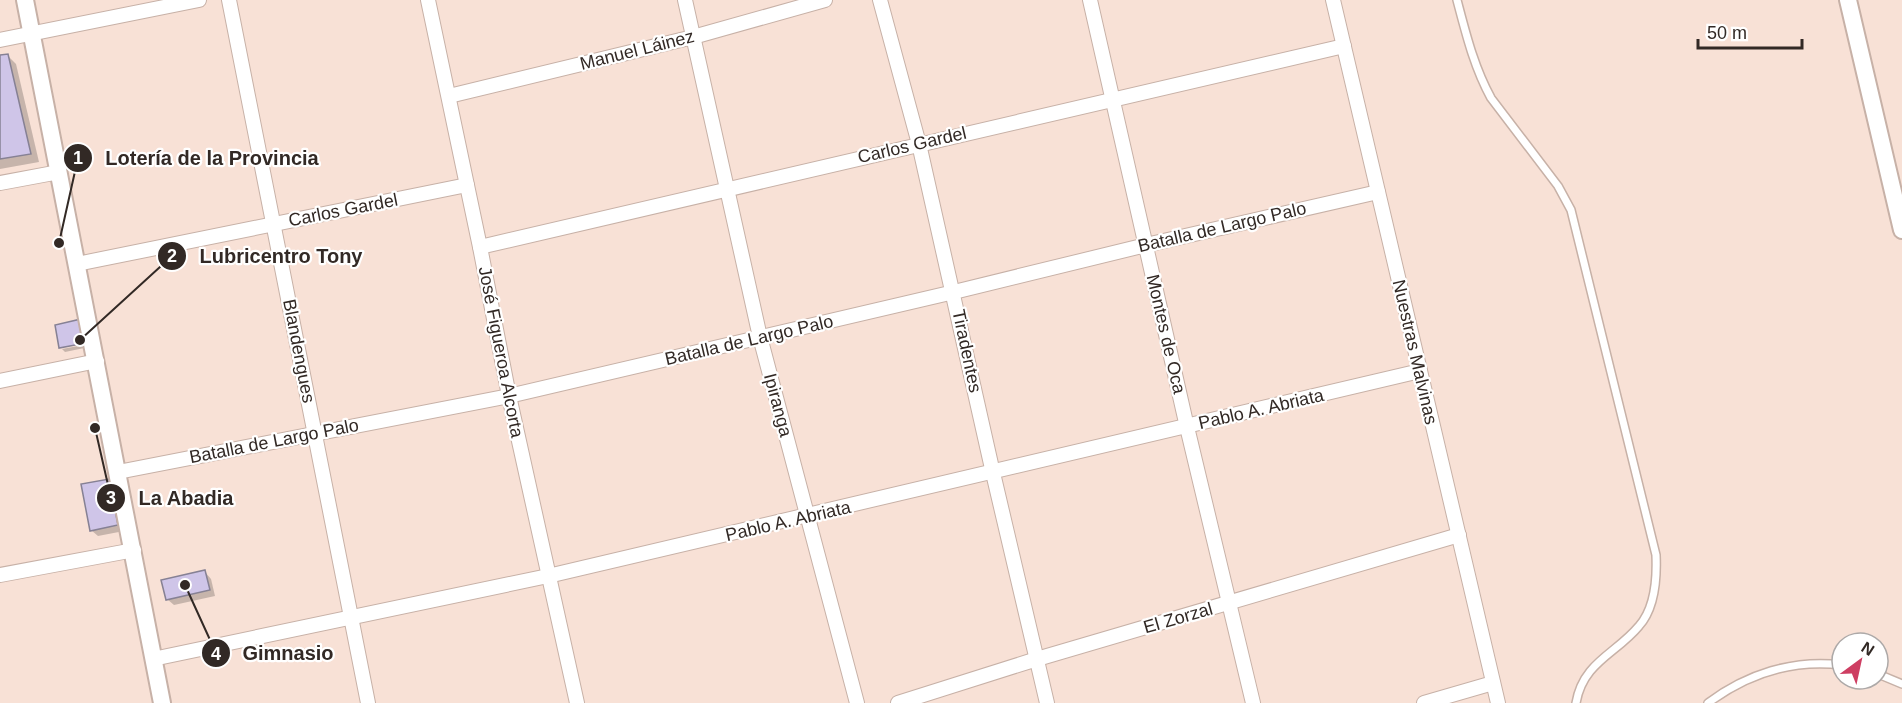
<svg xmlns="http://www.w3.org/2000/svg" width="1902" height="703" font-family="Arial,sans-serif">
<rect width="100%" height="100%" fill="#f8e1d6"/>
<!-- shadow -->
<g fill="#0003">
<path d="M7 55 16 64 39 162 0 169V57Z"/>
<path d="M89 344V347L65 352 62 349Z"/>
<path d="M108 481 115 487 124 531 98 536 91 530Z"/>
<path d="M205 572 211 579 215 596 174 605 167 599Z"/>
</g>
<!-- building -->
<g fill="#cfc5e8" stroke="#868194" stroke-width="1.5">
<path d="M8 54 31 154 0 159V55Z"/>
<path d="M81 319 86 343 59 348 55 325Z"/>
<path d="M109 479 118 525 90 531 81 484Z"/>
<path d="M205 570 210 590 166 600 161 580Z"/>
</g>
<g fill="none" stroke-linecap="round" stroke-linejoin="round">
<defs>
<g id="service">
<path d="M1457 0C1466 34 1474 67 1491 98L1558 186 1571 210 1656 555C1657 578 1655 608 1639 626 1616 654 1583 662 1576 703"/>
<path d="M1878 674 1902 684"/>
<path d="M1708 703C1747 674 1793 659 1842 665"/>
</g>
<g id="minor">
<path d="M229 0 368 703"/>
<path d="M428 0 480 247 509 396 577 703"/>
<path d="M685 0 760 337 857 703"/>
<path d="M880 0 919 144 993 473 1047 703"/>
<path d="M1090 0 1187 427 1253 703"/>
<path d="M1333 0 1498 703"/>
<path d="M0 40 199 0"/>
<path d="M449 96 693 37 825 0"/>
<path d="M0 183 59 172"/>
<path d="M480 247 1344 46"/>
<path d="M77 264 467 185"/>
<path d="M0 381 97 361"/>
<path d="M118 472 509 396 954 292 1146 245 1378 192"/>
<path d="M0 575 134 550"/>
<path d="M153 659 548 576 1420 371"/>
<path d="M898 703 1037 659 1459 535"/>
<path d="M1424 703 1493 683"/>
</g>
<g id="tertiary">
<path d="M25 0 162 703"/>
<path d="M1848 0 1902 230"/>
</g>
</defs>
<!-- service casing -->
<use href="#service" stroke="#c7b1a7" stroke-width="10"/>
<!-- minor casing -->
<use href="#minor" stroke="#c7b1a7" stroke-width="16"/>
<!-- tertiary casing -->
<use href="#tertiary" stroke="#c7b1a7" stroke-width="20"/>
<!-- service -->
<use href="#service" stroke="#fff" stroke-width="7"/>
<!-- minor -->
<use href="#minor" stroke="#fff" stroke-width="14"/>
<!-- tertiary -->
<use href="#tertiary" stroke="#fff" stroke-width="16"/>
</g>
<g text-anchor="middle" stroke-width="4.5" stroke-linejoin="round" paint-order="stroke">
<!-- street labels -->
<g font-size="18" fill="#322925" stroke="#fff">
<text transform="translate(637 50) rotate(-14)" y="6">Manuel Láinez</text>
<text transform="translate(912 145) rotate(-13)" y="6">Carlos Gardel</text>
<text transform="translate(343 210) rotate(-11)" y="6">Carlos Gardel</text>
<text transform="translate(1222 227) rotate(-13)" y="6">Batalla de Largo Palo</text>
<text transform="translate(1166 334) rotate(77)" y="6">Montes de Oca</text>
<text transform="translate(749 340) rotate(-13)" y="6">Batalla de Largo Palo</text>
<text transform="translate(299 351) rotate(79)" y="6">Blandengues</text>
<text transform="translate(967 351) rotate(78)" y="6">Tiradentes</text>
<text transform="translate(501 352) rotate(79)" y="6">José Figueroa Alcorta</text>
<text transform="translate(1415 352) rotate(77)" y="6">Nuestras Malvinas</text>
<text transform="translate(778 405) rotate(75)" y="6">Ipiranga</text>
<text transform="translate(1261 409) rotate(-13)" y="6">Pablo A. Abriata</text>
<text transform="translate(274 441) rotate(-11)" y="6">Batalla de Largo Palo</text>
<text transform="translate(788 521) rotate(-13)" y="6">Pablo A. Abriata</text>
<text transform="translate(1178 618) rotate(-16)" y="6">El Zorzal</text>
</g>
</g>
<!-- callouts -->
<path fill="none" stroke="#322925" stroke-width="2" d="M59 243L78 158M80 340L172 256M95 428L111 498M185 585L216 653"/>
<g fill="#322925" stroke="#fff" stroke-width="2">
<circle cx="59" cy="243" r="6"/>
<circle cx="80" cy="340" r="6"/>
<circle cx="95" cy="428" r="6"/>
<circle cx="185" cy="585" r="6"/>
<circle cx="78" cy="158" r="15"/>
<circle cx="172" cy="256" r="15"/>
<circle cx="111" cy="498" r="15"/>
<circle cx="216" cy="653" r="15"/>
</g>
<g font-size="18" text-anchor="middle" font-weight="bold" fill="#fff">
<text x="78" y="164">1</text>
<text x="172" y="262">2</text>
<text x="111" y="504">3</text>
<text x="216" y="660">4</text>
</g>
<g font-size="20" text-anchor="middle" font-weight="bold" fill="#322925" stroke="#fff" stroke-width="4.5" stroke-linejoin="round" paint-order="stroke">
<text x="212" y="165">Lotería de la Provincia</text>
<text x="281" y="263">Lubricentro Tony</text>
<text x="186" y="505">La Abadia</text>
<text x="288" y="660">Gimnasio</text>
</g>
<!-- north arrow -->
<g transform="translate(1860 661) rotate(33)"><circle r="28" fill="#ffffff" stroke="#ada9a8" stroke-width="1.5"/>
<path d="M0-4.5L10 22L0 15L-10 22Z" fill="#ce3e62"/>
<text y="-9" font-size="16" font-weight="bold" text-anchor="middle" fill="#322925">N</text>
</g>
<!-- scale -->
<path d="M1698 39v9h104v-9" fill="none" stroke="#322925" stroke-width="3"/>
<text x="1707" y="39" font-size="18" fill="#322925" stroke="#ffffff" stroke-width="4.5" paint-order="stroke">50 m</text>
</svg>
